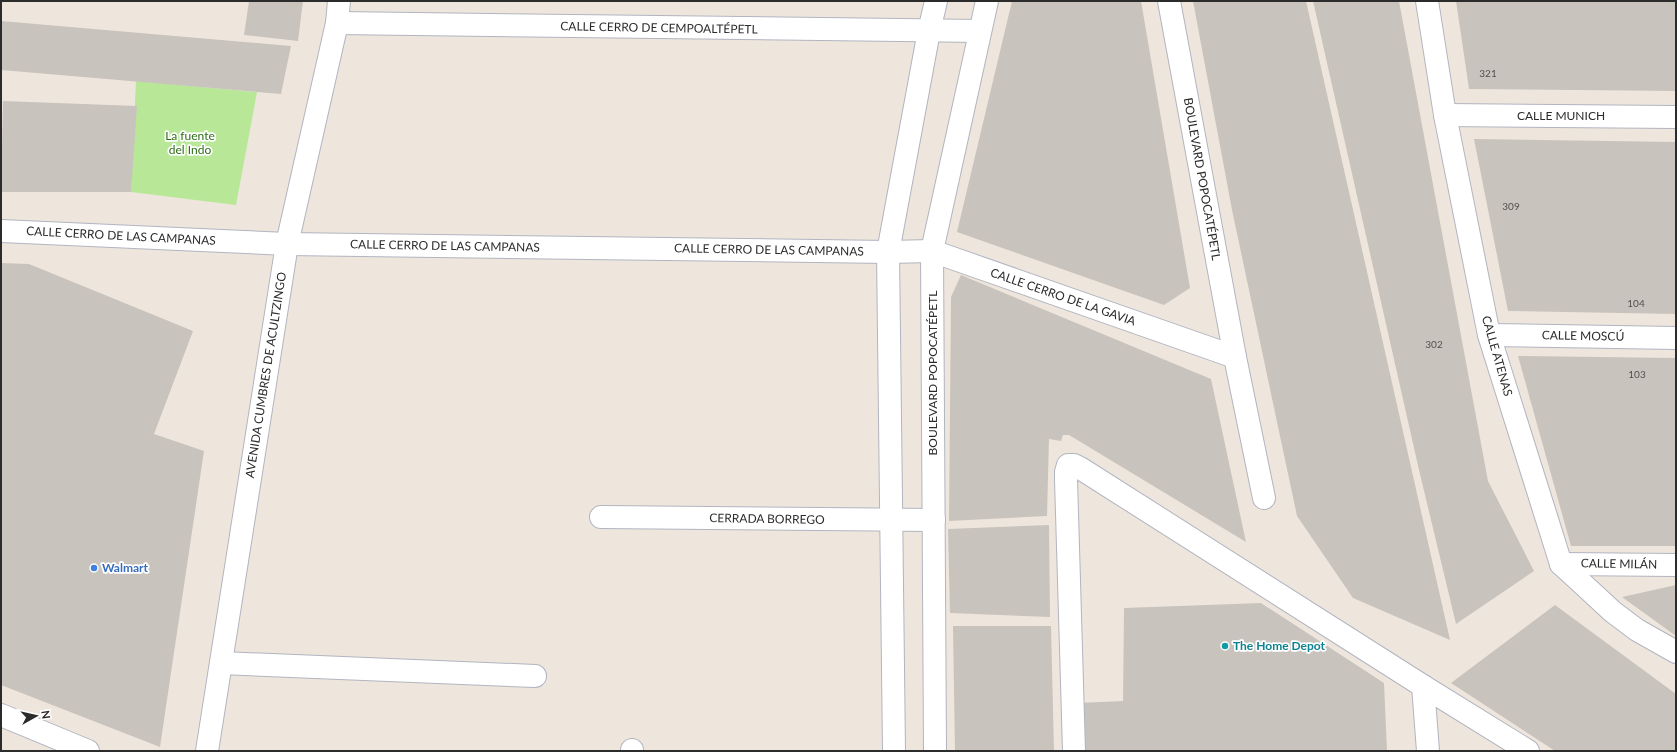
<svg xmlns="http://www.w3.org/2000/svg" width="1677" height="752" font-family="Lato,sans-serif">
<rect width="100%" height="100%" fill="#eee6dd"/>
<!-- green -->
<path fill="#b7e797" d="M136 81 257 92 236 205 131 192Z"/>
<!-- building -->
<g fill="#c9c3bd">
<path d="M249 1H303L298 41 244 35Z"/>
<path d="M1012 1H1141L1190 288 1164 305 957 232Z"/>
<path d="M1193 1H1306L1450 640 1353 598 1297 516 1232 210Z"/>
<path d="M1313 1H1399L1488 481 1534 571 1456 624 1419 470Z"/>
<path d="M1456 1H1676V91L1469 89Z"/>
<path d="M1 21 291 46 281 94 1 70Z"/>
<path d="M3 101 137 106 131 192H1Z"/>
<path d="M1474 139 1676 142V314L1508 311Z"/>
<path d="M1 263 29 264 193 331 154 434 204 451 160 747 1 685Z"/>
<path d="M961 275 1211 379 1246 542 1069 435H1063L1061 441 1049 439 1047 516 949 521 951 297Z"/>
<path d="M1518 356 1676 358V546H1571Z"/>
<path d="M1049 525 1050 617 950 613 948 529Z"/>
<path d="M1676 585V636L1622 597Z"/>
<path d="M1261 603 1384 683 1387 751H1079L1078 703 1123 701 1124 608Z"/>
<path d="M1555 605 1676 694V751H1555L1451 683Z"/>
<path d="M953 626H1051L1054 751H955Z"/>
</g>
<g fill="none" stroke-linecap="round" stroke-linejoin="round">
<defs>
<g id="minor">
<path d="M1169 1 1235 357 1264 498"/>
<path d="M1427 1 1445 115 1489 335 1561 564 1613 612 1637 630 1676 652"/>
<path d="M337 23 980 31"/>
<path d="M1445 115 1676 117"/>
<path d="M1 231 287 244 888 252 932 251 1235 357"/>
<path d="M1489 335 1676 338"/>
<path d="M601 517 934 520"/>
<path d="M1561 564 1676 565"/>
<path d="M221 663 535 676"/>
<path d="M1 715 88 751"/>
<path d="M207 751 287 244 337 23 339 1"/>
<path d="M632 751V750"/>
<path d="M894 751 888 252 929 31 936 1"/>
<path d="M935 751 932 251 987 1"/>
<path d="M1074 751 1066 479V472L1068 465H1074L1080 468 1423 686"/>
<path d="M1428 751 1423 686 1528 751"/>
</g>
</defs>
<!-- minor casing -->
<use href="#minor" stroke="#b1b5c0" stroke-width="24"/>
<!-- minor -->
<use href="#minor" stroke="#fff" stroke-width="22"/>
</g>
<!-- markers -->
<circle fill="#3f7fe0" stroke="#fff" stroke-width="1.5" cx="94" cy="568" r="4"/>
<circle fill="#0f9aa8" stroke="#fff" stroke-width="1.5" cx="1225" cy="646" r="4"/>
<g text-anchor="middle" stroke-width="3.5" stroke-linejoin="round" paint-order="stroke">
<!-- number labels -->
<g font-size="10" fill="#525150">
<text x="1488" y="77">321</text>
<text x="1511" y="210">309</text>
<text x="1636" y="307">104</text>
<text x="1434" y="348">302</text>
<text x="1637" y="378">103</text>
</g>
<!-- street labels -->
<g font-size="12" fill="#2b2b2b" stroke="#fff">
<text transform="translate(659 28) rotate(1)" y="4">CALLE CERRO DE CEMPOALTÉPETL</text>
<text x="1561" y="120">CALLE MUNICH</text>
<text transform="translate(1202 179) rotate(80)" y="4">BOULEVARD POPOCATÉPETL</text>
<text transform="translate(121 236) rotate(3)" y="4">CALLE CERRO DE LAS CAMPANAS</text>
<text transform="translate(445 246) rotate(1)" y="4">CALLE CERRO DE LAS CAMPANAS</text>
<text transform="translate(769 250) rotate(1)" y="4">CALLE CERRO DE LAS CAMPANAS</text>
<text transform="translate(1063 297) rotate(19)" y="4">CALLE CERRO DE LA GAVIA</text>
<text transform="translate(1583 336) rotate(1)" y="4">CALLE MOSCÚ</text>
<text transform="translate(1497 356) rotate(74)" y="4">CALLE ATENAS</text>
<text transform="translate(933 373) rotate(-90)" y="4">BOULEVARD POPOCATÉPETL</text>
<text transform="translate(266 375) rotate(-81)" y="4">AVENIDA CUMBRES DE ACULTZINGO</text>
<text transform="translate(767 519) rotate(1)" y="4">CERRADA BORREGO</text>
<text transform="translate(1619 564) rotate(1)" y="4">CALLE MILÁN</text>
</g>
<!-- park labels -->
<g font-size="12" fill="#2e6d17" stroke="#fff">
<text x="190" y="140">La fuente<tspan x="190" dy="14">del Indo</tspan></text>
</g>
<!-- shop labels -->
<g font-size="12" font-weight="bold" fill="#366cbe" stroke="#fff" text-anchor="start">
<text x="102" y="572">Walmart</text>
</g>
<!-- culture labels -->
<g font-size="12" font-weight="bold" fill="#0d838f" stroke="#fff" text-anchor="start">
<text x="1233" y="650">The Home Depot</text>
</g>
</g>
<!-- border -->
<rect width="1677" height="752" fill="none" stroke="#2b2b2b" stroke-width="4"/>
<!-- north arrow -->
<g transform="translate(36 716) rotate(82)" stroke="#ffffff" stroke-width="3" paint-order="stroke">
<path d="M0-3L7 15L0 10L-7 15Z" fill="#2b2b2b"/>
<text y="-6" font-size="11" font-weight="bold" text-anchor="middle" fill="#2b2b2b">N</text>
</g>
</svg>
